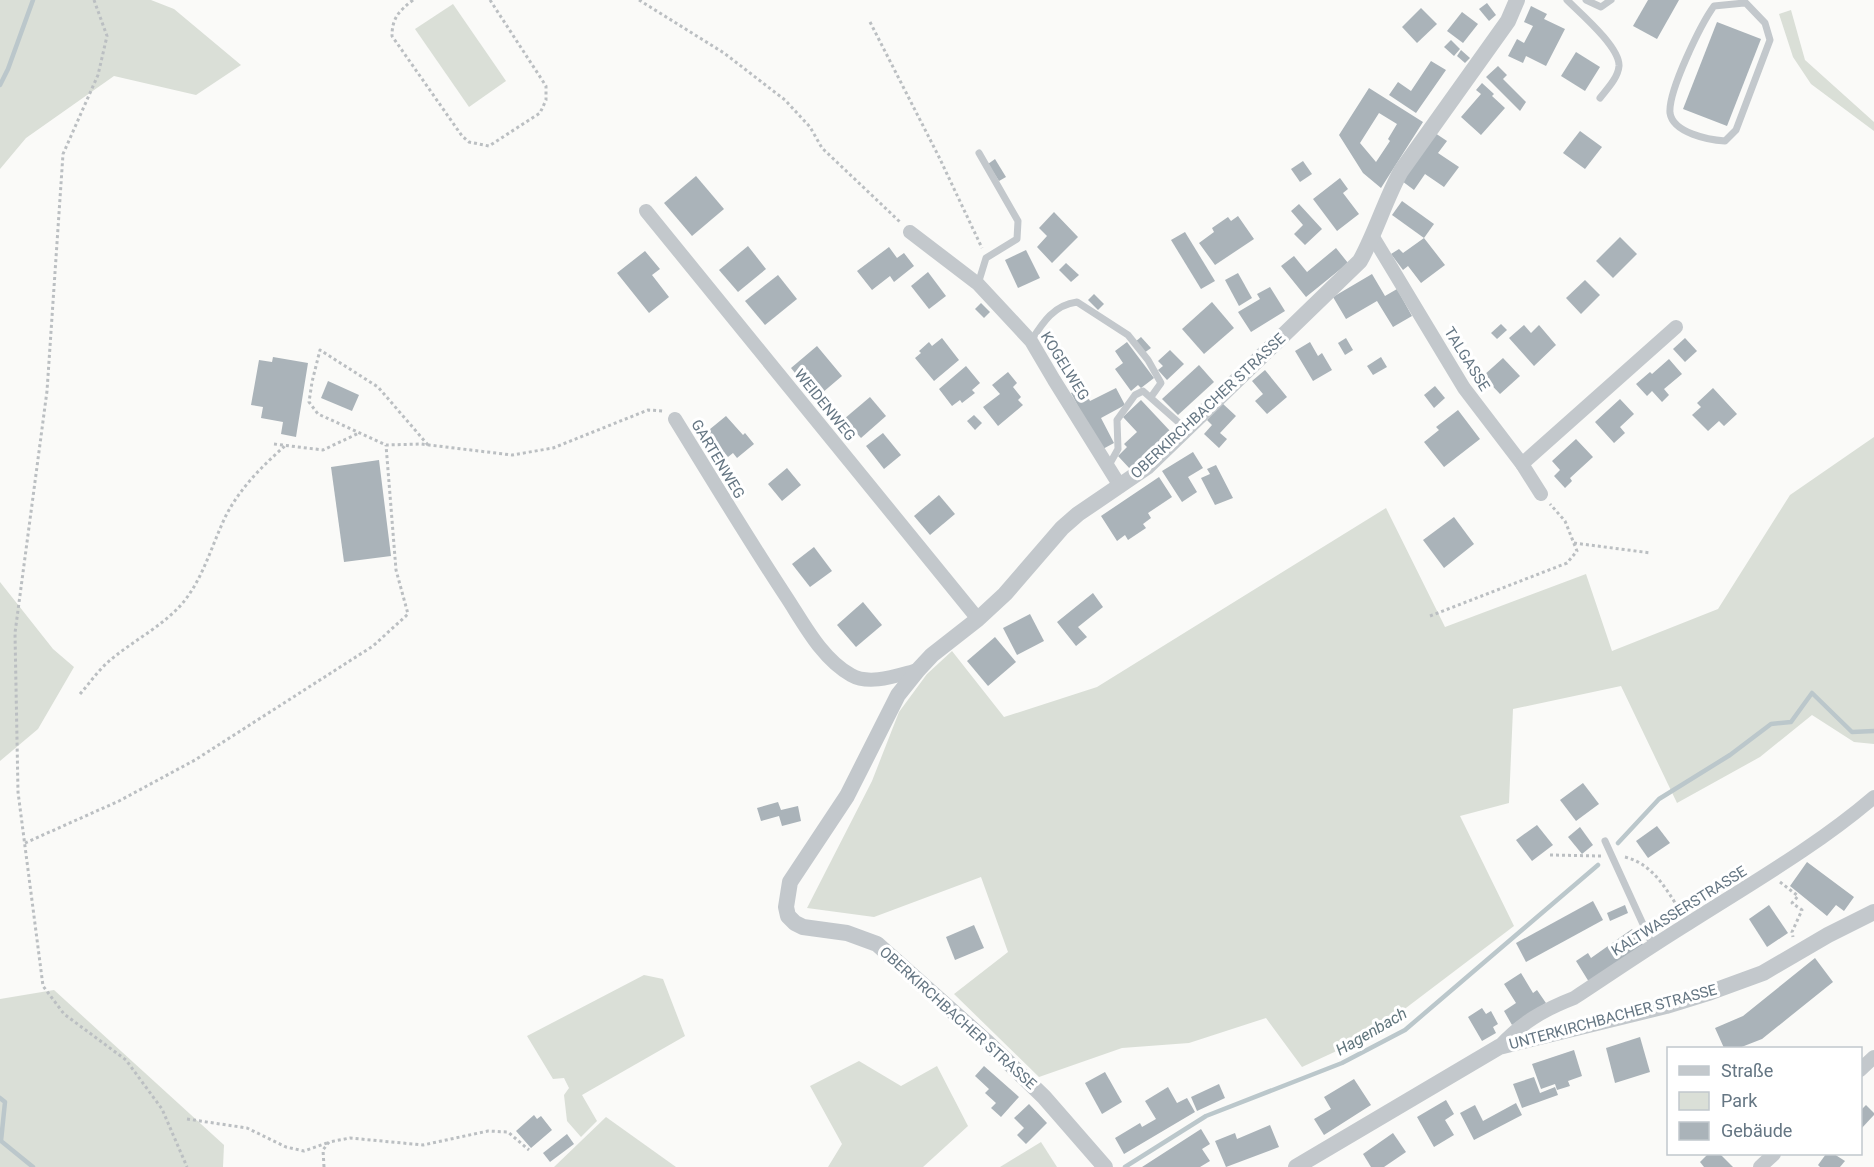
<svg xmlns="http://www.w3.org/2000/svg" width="1874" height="1167" font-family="Roboto,sans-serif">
<rect width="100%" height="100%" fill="#fafaf8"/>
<!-- green -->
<g fill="#dadfd7">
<path d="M0 0H151L174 9 241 65 196 95 114 76 26 138 0 169Z"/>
<path d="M453 4 506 81 469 107 415 29Z"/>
<path d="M1791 10 1805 60 1874 122V131L1811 84 1793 57 1779 14Z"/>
<path d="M1874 437V744L1854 742 1812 715 1760 757 1677 803 1621 686 1513 709 1509 803 1460 816 1514 926 1369 1036 1302 1067 1266 1018 1189 1043 1122 1048 1039 1077 954 994 1008 952 981 877 874 917 807 908 872 781 899 712 927 674 952 651 1004 717 1097 687 1386 508 1445 627 1586 574 1612 651 1718 609 1790 495Z"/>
<path d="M0 582 53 649 74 667 38 729 0 761Z"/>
<path d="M644 975 663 979 685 1036 582 1095 597 1121 581 1137 567 1121 564 1095 569 1088 564 1078 553 1079 527 1036Z"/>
<path d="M54 990 224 1145 223 1167H0V999Z"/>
<path d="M859 1061 901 1086 937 1066 968 1126 923 1167H828L842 1144 810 1086Z"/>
<path d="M606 1117 676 1167H554Z"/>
<path d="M1041 1142 1057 1167H1000Z"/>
</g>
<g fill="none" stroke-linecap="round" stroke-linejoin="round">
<!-- stream -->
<g stroke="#bbc7cb" stroke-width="4.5">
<path d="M0 85 8 69 33 0"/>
<path d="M1618 843 1659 799 1730 755 1771 724 1791 722 1812 693 1852 732 1874 731"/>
<path d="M0 1098 5 1102 1 1141 33 1167"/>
<path d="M1125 1167 1206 1116 1342 1063 1405 1030 1598 865"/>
</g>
</g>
<!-- building -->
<g fill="#aab3b9" fill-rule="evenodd">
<path d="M1648 0H1679L1657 39 1633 26Z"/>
<path d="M1487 3 1496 15 1489 21 1479 9Z"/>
<path d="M1531 6 1547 14 1544 19 1565 29 1546 66 1526 56 1523 63 1508 56 1517 39 1524 43 1533 26 1524 22Z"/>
<path d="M1421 8 1437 24 1417 43 1402 27Z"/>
<path d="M1462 12 1478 24 1463 43 1447 31Z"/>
<path d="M1717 22 1761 39 1727 126 1683 109Z"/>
<path d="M1451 40 1460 49 1454 56 1444 47Z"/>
<path d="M1461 50 1470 58 1465 63 1457 56Z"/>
<path d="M1576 52 1600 67 1585 91 1561 76Z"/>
<path d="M1431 61 1446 70 1416 113 1389 95 1398 82 1411 91Z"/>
<path d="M1498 66 1507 75 1503 79 1526 102 1520 111 1486 77Z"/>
<path d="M1482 83 1494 94 1492 96 1505 108 1481 135 1461 117 1481 94 1476 90Z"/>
<path d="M1369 88 1423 122 1381 188 1363 173 1339 135ZM1379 113 1397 124 1388 139 1390 141 1376 162 1360 143Z"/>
<path d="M1580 131 1602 147 1585 169 1563 153Z"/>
<path d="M1435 133 1447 141 1438 153 1459 167 1444 187 1425 174 1414 190 1402 181Z"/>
<path d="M995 159 1006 177 999 181 988 164Z"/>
<path d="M1303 161 1312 174 1300 182 1291 169Z"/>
<path d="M696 176 724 209 692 236 664 203Z"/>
<path d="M1340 178 1348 189 1343 193 1359 214 1337 231 1313 199Z"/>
<path d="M1402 201 1434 224 1424 238 1392 215Z"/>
<path d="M1299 204 1322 229 1305 245 1294 234 1303 225 1291 211Z"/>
<path d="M1054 212 1078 237 1052 263 1037 247 1047 236 1039 228Z"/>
<path d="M1238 216 1254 239 1215 265 1199 243 1214 232 1212 228 1228 217 1231 221Z"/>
<path d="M1185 232 1215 281 1201 289 1171 240Z"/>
<path d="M1620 237 1637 254 1613 278 1596 261Z"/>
<path d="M1424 238 1445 265 1421 283 1408 266 1403 270 1391 254 1399 249 1403 253Z"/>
<path d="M748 246 766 269 738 292 719 270Z"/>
<path d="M889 247 897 258 904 253 914 266 894 282 890 276 872 290 857 271Z"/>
<path d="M1336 248 1348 263 1306 297 1281 266 1294 256 1307 272Z"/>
<path d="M1026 250 1040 278 1018 288 1005 260Z"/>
<path d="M645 251 660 269 652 275 669 297 649 313 617 273Z"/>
<path d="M1066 263 1079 275 1071 282 1059 270Z"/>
<path d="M928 272 946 296 929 309 911 286Z"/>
<path d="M1238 273 1252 298 1239 306 1225 280Z"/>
<path d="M1372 274 1385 296 1397 289 1412 316 1393 327 1377 301 1346 319 1333 297Z"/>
<path d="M778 275 797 299 765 325 745 301Z"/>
<path d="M1585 280 1600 295 1581 314 1566 298Z"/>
<path d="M1270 287 1285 311 1251 332 1238 312 1260 299 1257 294Z"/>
<path d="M1094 294 1104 304 1098 310 1088 300Z"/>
<path d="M1212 302 1234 328 1204 354 1182 329Z"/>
<path d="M981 303 990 312 984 318 975 309Z"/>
<path d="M1501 324 1507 330 1497 339 1491 333Z"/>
<path d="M1524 325 1531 333 1539 325 1556 345 1534 366 1509 338Z"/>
<path d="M1141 337 1151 348 1144 353 1135 342Z"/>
<path d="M942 338 959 360 934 381 915 358 921 353 919 351 929 342 932 346Z"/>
<path d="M1346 338 1353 350 1345 355 1338 343Z"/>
<path d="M1685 338 1697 351 1685 362 1673 349Z"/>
<path d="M1127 342 1154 378 1141 388 1138 385 1131 391 1115 369 1123 363 1115 351Z"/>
<path d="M1310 342 1318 356 1322 353 1332 370 1313 381 1295 351Z"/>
<path d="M817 346 842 376 822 393 810 379 804 384 791 368Z"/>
<path d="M1170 350 1184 364 1167 380 1158 370 1163 366 1158 361Z"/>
<path d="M273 357 308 363 296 437 281 434 283 422 261 418 263 407 251 405 259 360 272 362Z"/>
<path d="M1381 357 1387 367 1373 375 1367 366Z"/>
<path d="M1503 358 1520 376 1500 394 1483 376Z"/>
<path d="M1669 359 1682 374 1664 389 1669 395 1662 402 1652 391 1647 396 1636 384 1650 372 1652 374Z"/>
<path d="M1199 365 1214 382 1178 415 1162 399Z"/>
<path d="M966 366 980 383 972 390 975 393 962 403 960 400 952 406 939 389Z"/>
<path d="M1265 370 1287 397 1267 414 1255 401 1263 394 1252 381Z"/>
<path d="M1008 372 1017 383 1013 387 1021 397 1018 400 1023 405 998 426 983 407 1000 394 992 385Z"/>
<path d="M328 381 359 395 352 411 321 398Z"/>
<path d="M1435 386 1445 398 1434 408 1424 395Z"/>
<path d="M1083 387 1090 401 1116 388 1125 405 1101 418 1114 443 1101 450 1071 393Z"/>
<path d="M1713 388 1737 414 1724 426 1719 421 1708 431 1692 415 1701 407 1697 403Z"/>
<path d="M870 397 886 416 861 438 844 419Z"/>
<path d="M1620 399 1634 414 1620 427 1625 433 1614 443 1595 422Z"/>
<path d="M1141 400 1171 432 1131 470 1118 456 1127 447 1124 444 1137 432 1123 417Z"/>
<path d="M1222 403 1236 416 1220 433 1227 439 1219 448 1204 434 1212 425 1207 420Z"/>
<path d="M1458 410 1480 439 1444 467 1424 442 1439 430 1436 427Z"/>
<path d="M974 415 982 423 975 430 967 421Z"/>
<path d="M726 416 743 435 745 433 754 444 737 458 733 453 728 457 724 452 721 454 704 434Z"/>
<path d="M883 433 901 455 884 469 866 446Z"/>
<path d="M1576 439 1593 457 1570 478 1572 481 1565 488 1554 476 1560 470 1552 461Z"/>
<path d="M1193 452 1203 468 1188 477 1197 492 1182 502 1162 471Z"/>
<path d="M379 460 391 556 344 562 331 467Z"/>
<path d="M1216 465 1233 498 1215 505 1201 478 1210 474 1207 469Z"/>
<path d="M787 468 801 485 782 501 768 484Z"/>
<path d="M1159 477 1172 497 1148 513 1151 518 1143 524 1146 528 1128 540 1125 535 1117 541 1101 516Z"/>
<path d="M939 495 955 514 930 535 914 516Z"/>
<path d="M1454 517 1474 544 1444 568 1423 540Z"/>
<path d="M814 547 832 571 810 587 792 564Z"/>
<path d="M1093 593 1103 607 1078 627 1087 637 1076 646 1057 622Z"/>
<path d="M863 602 882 625 856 647 837 625Z"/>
<path d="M1030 614 1044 641 1017 655 1003 628Z"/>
<path d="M995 637 1016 662 988 686 967 661Z"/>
<path d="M1583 783 1599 804 1576 821 1560 800Z"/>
<path d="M778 802 781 810 798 806 801 821 782 826 779 816 761 821 757 808Z"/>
<path d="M1537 825 1553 845 1532 861 1516 840Z"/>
<path d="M1657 826 1670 843 1648 858 1636 841Z"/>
<path d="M1580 827 1593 845 1582 854 1568 837Z"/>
<path d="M1807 862 1854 897 1844 911 1836 905 1827 916 1790 886Z"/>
<path d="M1593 901 1603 920 1526 962 1516 943Z"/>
<path d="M1625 905 1628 913 1610 921 1607 913Z"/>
<path d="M1769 905 1788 933 1767 947 1749 919Z"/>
<path d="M974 925 984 948 955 960 946 937Z"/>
<path d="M1632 929 1644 946 1589 982 1576 961 1588 953 1591 958Z"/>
<path d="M1815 958 1833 982 1762 1039 1739 1048H1724L1715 1028 1743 1016Z"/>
<path d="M1521 973 1533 993 1537 990 1546 1003 1512 1025 1504 1011 1516 1003 1504 984Z"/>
<path d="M1482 1008 1486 1014 1491 1011 1498 1024 1493 1027 1496 1033 1482 1041 1468 1017Z"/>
<path d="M1640 1037 1650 1072 1615 1083 1606 1048Z"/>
<path d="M1574 1050 1582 1076 1568 1081 1570 1086 1557 1090 1555 1084 1541 1089 1532 1064Z"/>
<path d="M984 1066 1019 1097 1001 1117 991 1108 996 1103 985 1093 989 1089 975 1076Z"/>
<path d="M1105 1072 1122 1102 1102 1114 1085 1083Z"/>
<path d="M1534 1077 1540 1093 1555 1087 1558 1095 1522 1108 1513 1084Z"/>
<path d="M1354 1079 1371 1105 1324 1135 1314 1119 1331 1109 1324 1097Z"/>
<path d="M1219 1084 1225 1098 1197 1111 1191 1097Z"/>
<path d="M1168 1087 1177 1103 1187 1098 1195 1112 1124 1154 1115 1138 1140 1123 1142 1127 1156 1119 1145 1101Z"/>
<path d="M1446 1100 1454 1114 1445 1120 1454 1135 1434 1147 1417 1117Z"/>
<path d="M1516 1103 1522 1115 1474 1140 1460 1113 1475 1105 1483 1121Z"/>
<path d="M1029 1104 1047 1123 1026 1144 1017 1135 1024 1128 1014 1118Z"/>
<path d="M1866 1105 1874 1113V1115L1860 1130V1111Z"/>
<path d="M534 1115 537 1119 541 1116 552 1130 531 1148 516 1131Z"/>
<path d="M1270 1125 1279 1147 1226 1167 1215 1141 1235 1133 1237 1139Z"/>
<path d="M1201 1129 1210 1144 1202 1149 1210 1161 1200 1167H1142Z"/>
<path d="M1393 1133 1406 1152 1384 1167H1371L1363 1154Z"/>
<path d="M567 1134 574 1144 550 1162 543 1153Z"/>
<path d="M1708 1154H1720L1733 1167H1704L1700 1162Z"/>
<path d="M1826 1154H1834L1845 1161 1840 1167H1820L1818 1165Z"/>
</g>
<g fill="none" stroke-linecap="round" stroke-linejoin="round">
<!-- path -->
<g stroke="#bbbfc2" stroke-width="3" stroke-dasharray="3 3" stroke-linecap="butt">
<path d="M94 0 107 36 98 75 63 154 47 391 15 633 18 792 43 986 64 1014 126 1060 162 1109 187 1167"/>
<path d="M413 0C399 11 392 18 392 36L462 136 469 142 489 146 540 113 546 100V86L490 0"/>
<path d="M639 0 724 53 785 100 810 127 822 148 900 222"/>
<path d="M870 22 939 157 982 248"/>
<path d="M274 444 323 450 359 433"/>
<path d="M428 445 378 387 320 350 312 382 309 402 318 414 386 445 421 444 512 455 553 448 648 410 663 411"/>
<path d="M1574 543 1651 553"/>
<path d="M1430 616 1567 563 1577 551 1565 521 1550 504"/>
<path d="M80 694C89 684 97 672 107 663 130 642 166 625 185 600 203 577 211 548 223 522 236 492 262 466 286 445"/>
<path d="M25 843 119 801 195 760 373 646 408 614 396 570 386 445"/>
<path d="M1550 855 1601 856"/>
<path d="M1625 857C1653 864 1666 889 1681 912"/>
<path d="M1780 882 1798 896 1792 903 1802 910 1792 932 1793 937"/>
<path d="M187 1119 247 1128 286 1147 304 1151 327 1143"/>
<path d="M324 1167 323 1150 329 1142 350 1138 423 1145 488 1131 508 1132 529 1150"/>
</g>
<!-- service -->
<g stroke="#c3c8cc" stroke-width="7">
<path d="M1567 0C1580 13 1620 47 1619 66 1618 78 1607 89 1600 98"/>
<path d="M1586 0 1601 7 1611 0"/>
<path d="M1743 0 1765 23 1770 40 1736 130 1725 141C1709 140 1673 133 1670 113 1668 91 1701 24 1714 6L1744 3"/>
<path d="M978 284 986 258 1017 239 1018 221 979 153"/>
<path d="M1031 341C1043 322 1054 305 1077 302L1128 335 1148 360 1161 383 1151 397"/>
<path d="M1108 467 1118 449 1117 420 1135 395 1143 391 1186 429"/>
<path d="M1605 841 1653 946"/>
</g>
<!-- minor -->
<g stroke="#c3c8cc" stroke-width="14">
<path d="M646 211 978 619"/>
<path d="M910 232 978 284 1031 341 1054 380 1120 486"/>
<path d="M1373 237 1464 388 1522 464 1541 494"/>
<path d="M675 419C712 479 748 539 787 598 804 624 822 659 851 675 870 686 898 675 918 670"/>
<path d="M1522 464 1676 327"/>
<path d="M1499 1047C1521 1023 1543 1010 1574 998 1612 973 1650 947 1689 923 1752 883 1818 845 1874 797"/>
<path d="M1860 1070 1874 1057"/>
<path d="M1760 1167 1774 1154"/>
</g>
<!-- tertiary -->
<g stroke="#c3c8cc" stroke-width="16">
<path d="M1105 1167 1044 1097 988 1043 877 944 847 933 803 927 795 923 788 916 786 907 790 882 847 796 898 695 918 670 932 655 978 619 1005 594 1062 528 1078 514 1147 467 1360 261C1376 232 1385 200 1401 171L1508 21 1517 0"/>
<path d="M1296 1167 1499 1047 1666 1006 1711 992 1763 973 1828 935 1874 912"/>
</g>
</g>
<g text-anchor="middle" stroke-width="6" stroke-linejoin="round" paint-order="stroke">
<!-- street labels -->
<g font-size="15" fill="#657683" stroke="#fff">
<text transform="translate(1467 359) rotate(58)" y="5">TALGASSE</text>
<text transform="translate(1065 366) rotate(58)" y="5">KOGELWEG</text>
<text transform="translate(825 405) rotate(51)" y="5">WEIDENWEG</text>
<text transform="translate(1208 406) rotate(-43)" y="5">OBERKIRCHBACHER STRASSE</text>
<text transform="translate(718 459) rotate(59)" y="5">GARTENWEG</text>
<text transform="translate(1679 911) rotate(-32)" y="5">KALTWASSERSTRASSE</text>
<text transform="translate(1613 1017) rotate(-15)" y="5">UNTERKIRCHBACHER STRASSE</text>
<text transform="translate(958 1018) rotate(42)" y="5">OBERKIRCHBACHER STRASSE</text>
</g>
<!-- water labels -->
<g font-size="16" font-style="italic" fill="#60757c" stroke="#fff">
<text transform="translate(1371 1031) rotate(-30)" y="6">Hagenbach</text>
</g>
</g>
<!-- legend -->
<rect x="1667" y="1047" width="195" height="108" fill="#ffffff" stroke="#c1c8cd" stroke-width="1.5"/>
<rect x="1679" y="1066" width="30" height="9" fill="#c3c8cc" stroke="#c1c8cd" stroke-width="1.5"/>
<text x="1721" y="1077" font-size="18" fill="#657683">Straße</text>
<rect x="1679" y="1092" width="30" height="18" fill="#dadfd7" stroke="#c1c8cd" stroke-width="1.5"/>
<text x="1721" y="1107" font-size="18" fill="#657683">Park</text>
<rect x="1679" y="1122" width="30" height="18" fill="#aab3b9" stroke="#c1c8cd" stroke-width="1.5"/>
<text x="1721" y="1137" font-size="18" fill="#657683">Gebäude</text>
</svg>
